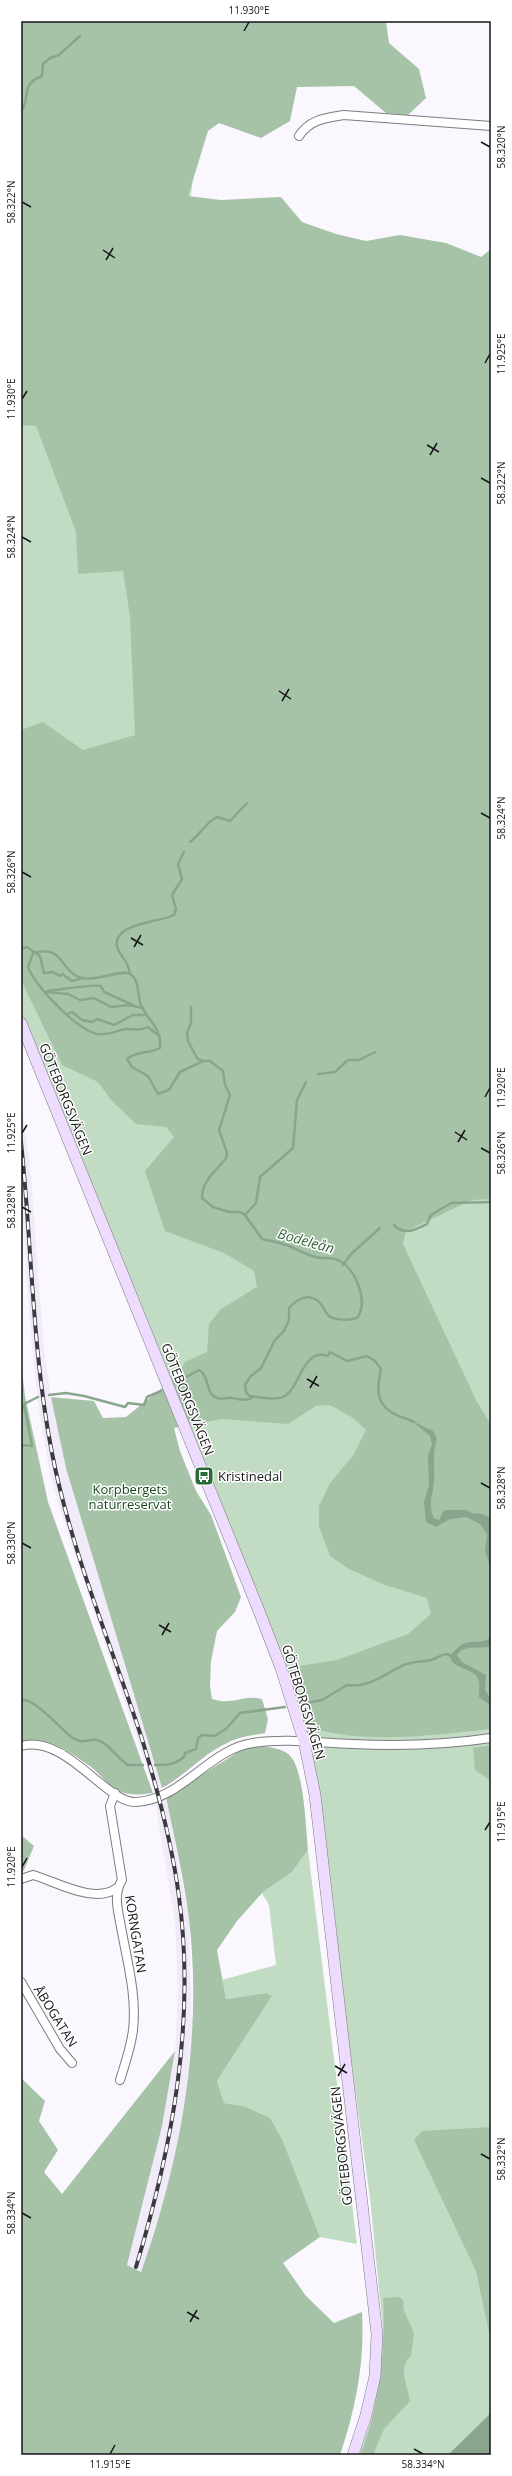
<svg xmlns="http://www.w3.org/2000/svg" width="512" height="2476" font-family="'Open Sans',sans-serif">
<rect width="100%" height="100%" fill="#fbf7ff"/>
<!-- built -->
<g fill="#f1ebf9">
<path d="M21 1107 30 1163 44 1349 51 1397 93 1559 162 1788 155 1792 65 1525 50 1474 38 1404 31 1335 21 1194Z"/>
<path d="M166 1797 189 1919 192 2032 185 2099 170 2180 141 2272 127 2265 162 2126 175 2051 178 1993 175 1922 155 1802Z"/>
</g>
<!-- green -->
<g fill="#c1dcc3">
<path d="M21 21 200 126 183 255 491 315V2455H359L373 2415 383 2329 370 2198 310 1760 200 1458 21 1014Z"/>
<path d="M308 1850 357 2244 320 2237 283 2141 243 2106 224 2103 217 2081 272 1996 265 1993 226 1999 222 1980 276 1965 269 1905 262 1893 292 1872Z"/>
</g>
<!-- forest -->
<g fill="#a6c3a8">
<path d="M21 21H386L389 43 419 69 426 98 408 115 386 113 354 86 297 87 290 121 261 138 219 123 208 131 188 196 221 200 281 197 302 222 336 234 366 241 400 235 446 243 481 257 491 249V1199L472 1200 406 1231 403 1244 476 1400 491 1425V1729C432 1735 372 1744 314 1729L307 1719 299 1666 337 1660 408 1634 431 1614 427 1598 385 1585 349 1569 330 1556 319 1526V1506L330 1483 354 1454 366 1430 353 1418 330 1405 316 1406 288 1424 222 1419 174 1428 180 1451 196 1491 211 1515 241 1597 235 1612 217 1631 211 1661 210 1686 212 1699C234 1706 242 1694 262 1699L268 1719 265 1733C254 1735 239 1737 229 1742 204 1753 186 1775 162 1788L66 1468 51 1397 94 1401 103 1418 126 1417 178 1375 185 1362 207 1352 209 1324 221 1309 257 1287 254 1271 224 1253 165 1231 145 1171 174 1137 166 1127 136 1124 111 1100 98 1082 62 1065 21 980V730L43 722 83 750 135 735 130 617 123 571 78 574 76 532 36 426 21 425Z"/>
<path d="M21 1363 25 1396 48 1502 153 1793C141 1795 128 1796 117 1790 107 1784 100 1774 91 1767 72 1754 45 1733 21 1742Z"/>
<path d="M491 1745V1781L475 1770 473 1748Z"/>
<path d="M263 1746C273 1748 285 1749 291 1757 304 1772 306 1828 308 1850L292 1872 262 1893 237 1921 217 1950 226 1999 266 1993 272 1996 217 2081 224 2103 243 2106 270 2118 283 2141 320 2237 283 2263 306 2296 334 2323 362 2312C365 2361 356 2408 340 2455H21V2078L45 2101 39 2121 58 2150 44 2172 62 2194 175 2051 162 2126 127 2265 141 2272C181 2160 203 2037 189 1919 184 1878 174 1837 166 1797L243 1749Z"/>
<path d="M21 1835 34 1846 24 1870 21 1873Z"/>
<path d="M491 2127V2342L476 2271 414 2140 422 2131Z"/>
<path d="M399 2297 403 2300 404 2311 414 2333 411 2356C397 2367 408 2386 410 2401L384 2429 373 2455H361C379 2402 386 2354 383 2298Z"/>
</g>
<!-- water -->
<g fill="#89a68c">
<path d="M412 1421 433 1431 437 1438C432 1457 435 1464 434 1482 433 1496 427 1504 434 1518L439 1520 444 1510H467L474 1514 479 1513 489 1517 491 1519V1569L485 1551 487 1534 480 1524 466 1517 450 1519 436 1527 426 1522 424 1502 429 1485 428 1456 432 1444 430 1436Z"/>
<path d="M491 1636V1646C479 1650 465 1643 457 1655L462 1662 486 1675 485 1690 491 1699V1706L479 1697C479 1692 480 1685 479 1681 475 1666 451 1671 450 1655 455 1651 458 1646 465 1643 474 1640 484 1645 491 1636Z"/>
<path d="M491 2413V2455H448Z"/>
</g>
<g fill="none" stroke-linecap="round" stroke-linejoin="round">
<!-- stream -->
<g stroke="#89a68c" stroke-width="2.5">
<path d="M21 112C31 97 20 84 42 76L43 64 50 58 59 55 80 36"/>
<path d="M190 842C201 834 205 823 217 817L230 821 247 803"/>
<path d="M21 949 27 947 40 956 44 973 53 972 60 976 62 974 72 981 82 978"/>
<path d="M33 953C65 944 59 972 82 978 97 982 120 969 130 974 140 980 137 995 141 1005 148 1021 162 1028 160 1048 149 1054 139 1050 127 1059L132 1067 148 1076 158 1094 169 1090 180 1072 203 1061H210L223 1071 225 1085 230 1095 219 1130 227 1153 226 1158C217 1171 202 1179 202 1198L213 1207 229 1212H240L245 1215 262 1239C270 1241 278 1242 286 1245 296 1248 305 1255 316 1257 323 1259 331 1257 338 1260 356 1269 369 1301 357 1318 350 1320 336 1321 329 1316 325 1313 324 1307 320 1303 309 1292 297 1299 289 1308V1320L284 1331 275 1340 261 1368 250 1377 245 1385 246 1392 249 1396C259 1397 275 1401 283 1397 300 1390 302 1347 328 1356L330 1352 347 1361 367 1356 375 1361 381 1369C378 1385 374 1401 391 1412 398 1417 407 1418 414 1422"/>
<path d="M33 953 28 967C36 987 76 1029 97 1034 108 1036 117 1030 127 1029 135 1029 141 1031 148 1027L160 1037"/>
<path d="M130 974C128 959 119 956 117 946 113 923 161 922 174 915L176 909 172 895 182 879 178 864 184 852"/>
<path d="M48 991C56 990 96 984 101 986L104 992 133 1005"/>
<path d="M46 992 68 994 80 1000 94 998 111 1007 129 1005 143 1008"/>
<path d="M191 1007V1023L187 1033 188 1041 197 1058 202 1061"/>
<path d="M68 1014 72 1012 82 1020 92 1022 97 1019 114 1025 133 1015H146"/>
<path d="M318 1074 335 1072 348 1060H359L375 1052"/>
<path d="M245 1215 256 1203 260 1177 293 1148 297 1100 306 1082"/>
<path d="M394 1225C405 1236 415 1230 427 1224L431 1215 451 1203 491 1202"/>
<path d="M343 1265 351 1254 380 1228"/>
<path d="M175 1383 199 1370C210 1376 205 1394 217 1398 222 1400 228 1397 233 1398 241 1400 247 1401 254 1397"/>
<path d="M49 1395 66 1393 84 1396 125 1407 128 1403 144 1405 147 1397 161 1391"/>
<path d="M21 1413 24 1404 38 1397"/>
<path d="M21 1445 32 1446 24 1404"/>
<path d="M21 1700C33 1697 59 1727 69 1735 84 1748 88 1736 100 1741 111 1746 118 1759 128 1765H143"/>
<path d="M301 1704 322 1700 347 1685C368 1689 386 1673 404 1665 413 1661 422 1662 431 1660 439 1658 444 1651 451 1656"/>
<path d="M155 1765C168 1765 174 1765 184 1757L185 1753 196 1749 198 1738 202 1735 215 1736 227 1728 240 1713 285 1707"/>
</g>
<defs>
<g id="street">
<path d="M299 136C310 119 326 118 344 115L491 126"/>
<path d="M21 1746C65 1733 107 1804 136 1802 182 1800 209 1749 253 1743 286 1738 320 1743 353 1744 399 1746 445 1745 491 1738"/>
<path d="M115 1793 110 1806 122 1880C113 1894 118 1911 121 1927 127 1961 137 1995 133 2030 131 2047 125 2064 120 2080"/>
<path d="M21 1879 33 1875C55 1881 95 1905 117 1888"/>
<path d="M21 1982 60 2049 72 2063"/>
</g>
<path id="secondary" d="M21 1023 259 1611 281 1668 304 1741 315 1795 377 2334 375 2376 366 2415 353 2455"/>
</defs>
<!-- street casing -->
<use href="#street" stroke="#7e7a81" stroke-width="10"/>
<!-- secondary casing -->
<use href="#secondary" stroke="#7e7a81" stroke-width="12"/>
<!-- street -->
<use href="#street" stroke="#fff" stroke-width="8"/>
<!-- secondary -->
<use href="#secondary" stroke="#eedcff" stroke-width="11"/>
<defs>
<path id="rail" d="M21 1142C32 1245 32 1351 52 1453 71 1551 111 1644 142 1739 158 1791 172 1843 179 1897 196 2022 172 2148 136 2267"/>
</defs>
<!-- rail casing -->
<use href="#rail" stroke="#3b3a3e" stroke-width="4"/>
<!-- rail -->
<use href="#rail" stroke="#fff" stroke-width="2.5" stroke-dasharray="8" stroke-linecap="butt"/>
</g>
<!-- ticks -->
<path fill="none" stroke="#161518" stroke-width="1.5" d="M244 31 249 22M481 142 490 147M22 202 31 207M103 250 115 258M106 260 113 248M485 363 490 354M22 399 27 391M427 445 439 452M430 455 437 443M481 478 490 483M22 537 31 542M279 691 291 699M282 701 289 689M481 813 490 818M22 872 31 877M131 938 143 945M134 947 141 935M485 1097 490 1088M455 1132 467 1140M22 1133 27 1125M458 1142 465 1130M481 1148 490 1153M22 1207 31 1212M307 1379 319 1386M310 1388 317 1376M481 1483 490 1488M22 1543 31 1548M159 1625 171 1632M162 1635 169 1623M485 1830 490 1822M22 1867 27 1858M335 2066 347 2073M338 2076 345 2064M481 2154 490 2159M22 2213 31 2218M187 2312 199 2319M190 2322 197 2310M414 2449 423 2454M110 2454 115 2445"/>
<!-- icons -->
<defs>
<symbol id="bus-square" viewBox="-11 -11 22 22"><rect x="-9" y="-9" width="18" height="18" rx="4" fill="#296b35" stroke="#fff"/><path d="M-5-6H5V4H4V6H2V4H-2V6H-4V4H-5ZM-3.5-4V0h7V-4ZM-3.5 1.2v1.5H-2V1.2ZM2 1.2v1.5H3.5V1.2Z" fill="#fff"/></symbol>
</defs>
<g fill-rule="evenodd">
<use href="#bus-square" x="193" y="1465" width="22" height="22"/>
</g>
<g text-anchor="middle" stroke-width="3" stroke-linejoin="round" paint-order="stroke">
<!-- street labels -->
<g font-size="13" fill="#161518" stroke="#fff">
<text transform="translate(66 1099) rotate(68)" y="5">GÖTEBORGSVÄGEN</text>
<text transform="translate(188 1399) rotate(68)" y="5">GÖTEBORGSVÄGEN</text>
<text transform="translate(304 1702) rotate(73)" y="5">GÖTEBORGSVÄGEN</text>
<text transform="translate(136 1934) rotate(81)" y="5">KORNGATAN</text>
<text transform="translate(56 2016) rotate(58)" y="5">ÅBOGATAN</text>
<text transform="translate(341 2146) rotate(-96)" y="5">GÖTEBORGSVÄGEN</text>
</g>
<!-- poi labels -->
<g font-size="13" fill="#161518" stroke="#fff" text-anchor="start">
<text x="218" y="1481">Kristinedal</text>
</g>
<!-- park labels -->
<g font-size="13" fill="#1a4722" stroke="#fff">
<text x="130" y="1494">Korpbergets<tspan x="130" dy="15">naturreservat</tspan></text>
</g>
<!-- water labels -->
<g font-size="14" font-style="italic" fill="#36633c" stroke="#fff">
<text transform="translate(306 1241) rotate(16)" y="5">Bodeleån</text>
</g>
</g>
<!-- border -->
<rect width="512" height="2476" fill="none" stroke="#ffffff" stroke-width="44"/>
<rect x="22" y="22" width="468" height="2432" fill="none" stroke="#161518" stroke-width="1.5"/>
<g font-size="10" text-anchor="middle" fill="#161518">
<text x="249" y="14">11.930°E</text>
<text transform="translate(501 147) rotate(-90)" y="4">58.320°N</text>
<text transform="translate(11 202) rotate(-90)" y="4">58.322°N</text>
<text transform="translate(501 354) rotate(-90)" y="4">11.925°E</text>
<text transform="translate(11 399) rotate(-90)" y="4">11.930°E</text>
<text transform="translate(501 483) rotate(-90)" y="4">58.322°N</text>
<text transform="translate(11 537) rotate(-90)" y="4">58.324°N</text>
<text transform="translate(501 818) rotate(-90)" y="4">58.324°N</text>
<text transform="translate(11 872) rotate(-90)" y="4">58.326°N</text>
<text transform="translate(501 1088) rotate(-90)" y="4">11.920°E</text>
<text transform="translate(11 1133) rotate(-90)" y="4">11.925°E</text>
<text transform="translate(501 1153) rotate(-90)" y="4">58.326°N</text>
<text transform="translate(11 1207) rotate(-90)" y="4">58.328°N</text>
<text transform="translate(501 1488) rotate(-90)" y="4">58.328°N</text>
<text transform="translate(11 1543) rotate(-90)" y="4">58.330°N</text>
<text transform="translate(501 1822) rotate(-90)" y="4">11.915°E</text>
<text transform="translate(11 1867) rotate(-90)" y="4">11.920°E</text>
<text transform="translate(501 2159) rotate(-90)" y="4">58.332°N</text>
<text transform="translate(11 2213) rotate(-90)" y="4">58.334°N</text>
<text x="110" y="2468">11.915°E</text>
<text x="423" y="2468">58.334°N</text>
</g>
</svg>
